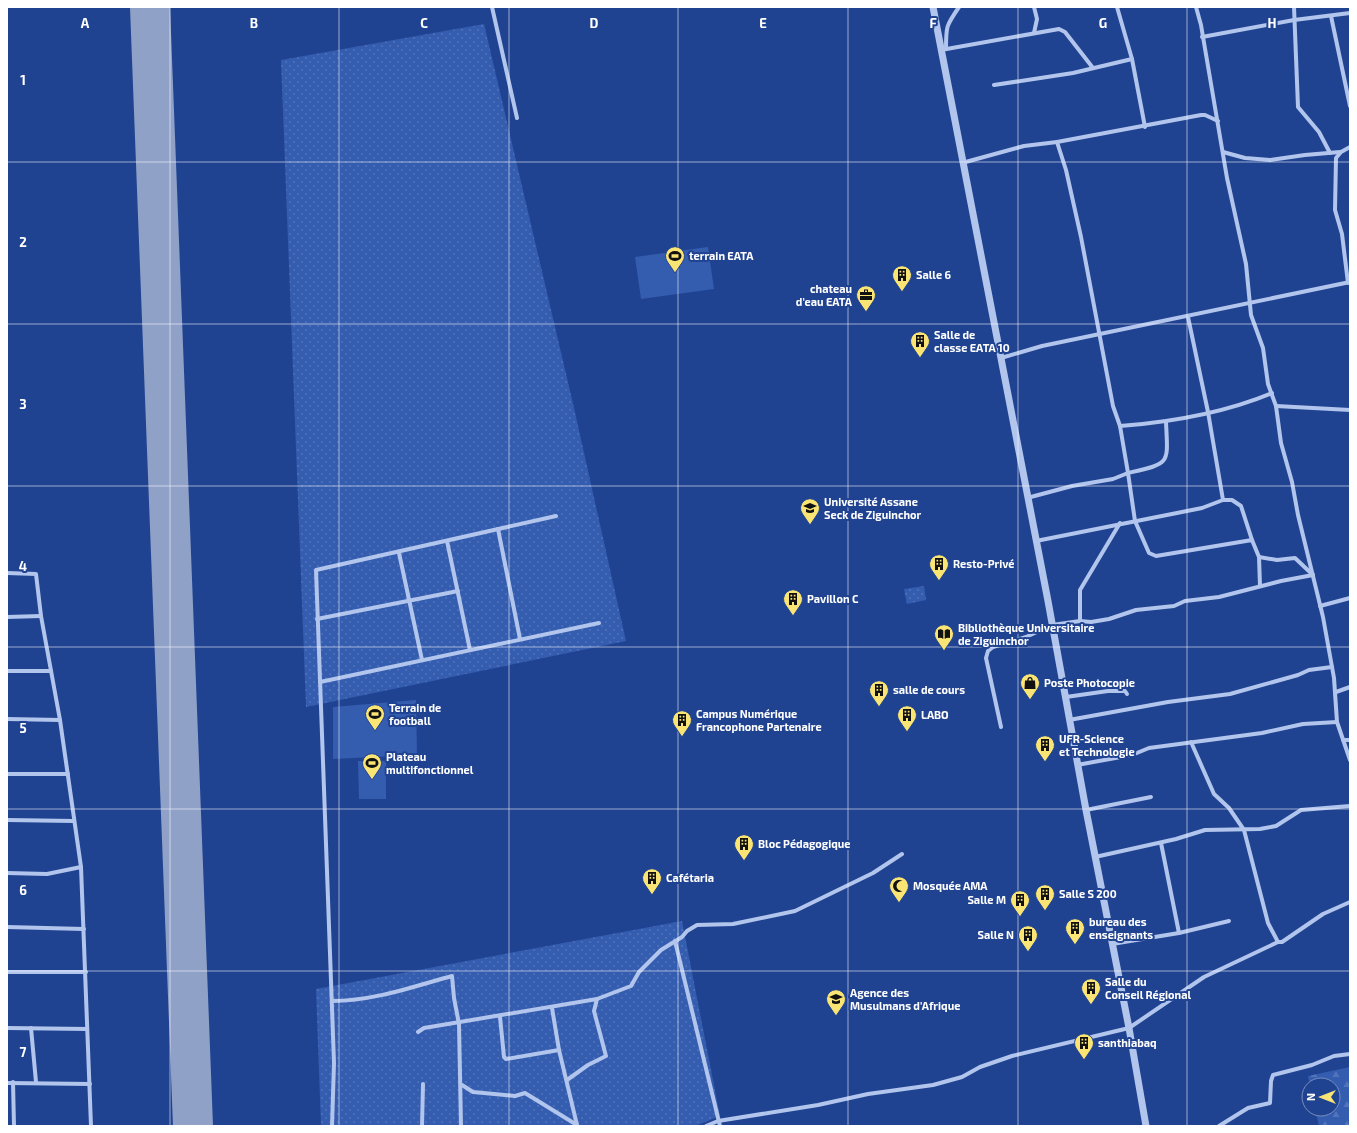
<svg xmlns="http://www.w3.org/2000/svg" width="1357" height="1133" font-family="'Exo 2',sans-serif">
<defs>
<pattern id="grass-dots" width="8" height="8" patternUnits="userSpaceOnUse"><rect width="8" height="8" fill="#345caf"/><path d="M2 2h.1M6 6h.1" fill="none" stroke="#5274bb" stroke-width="1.8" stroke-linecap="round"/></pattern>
<pattern id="forest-firs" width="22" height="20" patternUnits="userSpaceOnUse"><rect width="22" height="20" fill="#345caf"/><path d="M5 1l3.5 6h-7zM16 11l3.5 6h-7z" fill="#5274bb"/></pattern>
</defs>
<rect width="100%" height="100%" fill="#204391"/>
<!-- grass -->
<g fill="url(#grass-dots)">
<path d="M484 24 574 408 626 641 306 707 281 60Z"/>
<path d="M924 586 926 600 907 604 904 589Z"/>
<path d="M682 921 720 1116 695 1126H321L316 989Z"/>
</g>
<!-- forest -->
<path fill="url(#forest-firs)" d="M1350 1067V1126H1319L1315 1109H1333V1085H1310L1308 1076Z"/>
<!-- garden -->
<g fill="#345caf">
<path d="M708 247 714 289 641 299 635 257Z"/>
<path d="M416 700 417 755 333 759V707Z"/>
<path d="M358 761H386V799H359Z"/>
</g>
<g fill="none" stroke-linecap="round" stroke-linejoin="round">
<!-- runway -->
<path stroke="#90a1c8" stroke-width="40" d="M150 7 193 1126"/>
<!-- minor -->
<g stroke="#b2c5ed" stroke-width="4">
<path d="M492 7 517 118"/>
<path d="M1034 7 1037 19 1034 33"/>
<path d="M1117 7 1132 59 1145 127"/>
<path d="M1196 7 1201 25 1227 178 1246 264 1251 315 1263 348 1268 384 1276 406 1281 443 1292 482 1298 515 1323 617 1334 678 1337 722 1350 760"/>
<path d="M1294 7 1298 107 1319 132 1330 153"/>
<path d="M1331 16 1350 106"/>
<path d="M1202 37 1294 20 1350 13"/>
<path d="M946 49C946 26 946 26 959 7"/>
<path d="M941 50 1059 29 1065 32 1093 68"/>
<path d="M994 85 1073 73 1132 59"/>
<path d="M1223 152 1245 158 1270 160 1305 155 1340 152"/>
<path d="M962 163 1024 146 1057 142 1201 115H1205L1218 121"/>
<path d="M1348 283 1342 234 1335 210 1336 158 1341 152 1350 147"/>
<path d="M1001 358 1042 346 1350 282"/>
<path d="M1276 406 1350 410"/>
<path d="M1166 422C1168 465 1171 463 1128 473L1135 521 1149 553 1156 556 1252 540 1259 557 1277 560 1295 558 1313 575"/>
<path d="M1120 426C1172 422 1224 413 1272 393"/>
<path d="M1027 498 1072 486 1113 479 1128 473 1120 426 1113 406 1081 237 1066 170 1057 142"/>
<path d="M1223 500H1232L1241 506 1252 540"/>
<path d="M498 529 520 639"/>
<path d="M447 541 470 650"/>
<path d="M1036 541 1202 508 1223 500 1208 412 1188 317"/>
<path d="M399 553 422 660"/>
<path d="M1259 557 1260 586"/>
<path d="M7 573 36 574 41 616 60 720 81 867 91 1126"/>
<path d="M1320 606 1350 598"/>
<path d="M7 617 41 616"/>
<path d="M317 619 458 591"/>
<path d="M1080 621V590L1120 523"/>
<path d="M7 671H51"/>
<path d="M320 682 599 623"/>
<path d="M1336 692 1350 687"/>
<path d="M1066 697 1108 691H1125L1127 694"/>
<path d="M7 719 60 720"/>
<path d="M1069 720 1168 702 1230 694 1298 675 1309 670 1332 667"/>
<path d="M1001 727 986 658 988 651 993 647 1026 637 1052 625 1080 621 1091 622 1109 619 1136 610 1174 606 1185 601 1219 597 1281 581 1313 575"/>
<path d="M1343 740H1350"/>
<path d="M1191 742 1214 794 1229 808 1244 830 1268 923 1278 942"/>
<path d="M1077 765 1132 755 1149 748 1262 733 1303 724 1337 722"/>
<path d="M7 774H68"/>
<path d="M1086 810 1151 797"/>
<path d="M7 820 74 821"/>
<path d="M1161 843 1179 933"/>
<path d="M1095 857 1176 839 1205 830 1260 829 1276 826 1301 810 1350 806"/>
<path d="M7 873 47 874 81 867"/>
<path d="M7 927 84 929"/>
<path d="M675 941 720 1126"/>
<path d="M1112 944 1179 933 1229 921"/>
<path d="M7 972H86"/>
<path d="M332 1001C373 1001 412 987 452 976L454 998 459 1024 461 1126"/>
<path d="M552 1008 559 1050 577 1125"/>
<path d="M500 1017 504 1057 506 1059 559 1050"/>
<path d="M7 1028 87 1029"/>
<path d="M31 1028 36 1082"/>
<path d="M418 1032 424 1028 597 999"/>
<path d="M567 1080 588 1065 606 1056 594 1011 597 999 631 986 639 972 661 950 682 937 687 931 697 925 733 924 795 911 873 873 902 854"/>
<path d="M13 1082 14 1126"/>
<path d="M7 1083 90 1084"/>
<path d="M462 1085 473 1092 515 1096 525 1093 577 1125"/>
<path d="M332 1126 334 1063 316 570 556 516"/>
<path d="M422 1126 423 1084"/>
<path d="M706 1126 718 1121 818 1105 868 1094 933 1085 962 1077 980 1067 1012 1056 1129 1028 1204 977 1278 942H1282L1323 914 1350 902"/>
<path d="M1219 1126 1248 1108 1270 1103 1271 1081 1273 1075 1312 1065 1334 1056 1350 1054"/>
</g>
<!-- tertiary -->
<path stroke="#b2c5ed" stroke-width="7" d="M933 7 1048 601 1086 810 1129 1028 1146 1126"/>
</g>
<!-- grid -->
<path fill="none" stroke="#fff" stroke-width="1" stroke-opacity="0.55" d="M170 7V1126M339 7V1126M509 7V1126M678 7V1126M848 7V1126M1018 7V1126M1187 7V1126M7 162H1350M7 324H1350M7 486H1350M7 647H1350M7 809H1350M7 971H1350"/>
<!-- icons -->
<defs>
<symbol id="stadium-pin" viewBox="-11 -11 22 30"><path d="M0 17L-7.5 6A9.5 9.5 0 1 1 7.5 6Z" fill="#fae473" stroke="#204391"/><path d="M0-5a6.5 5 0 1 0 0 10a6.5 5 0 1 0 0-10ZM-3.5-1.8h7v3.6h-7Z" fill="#111"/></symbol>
<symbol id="building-pin" viewBox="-11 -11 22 30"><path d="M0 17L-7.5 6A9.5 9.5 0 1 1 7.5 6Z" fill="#fae473" stroke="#204391"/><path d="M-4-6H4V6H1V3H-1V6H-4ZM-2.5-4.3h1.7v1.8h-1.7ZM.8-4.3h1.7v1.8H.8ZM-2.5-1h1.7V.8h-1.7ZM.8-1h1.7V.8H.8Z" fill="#111"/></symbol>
<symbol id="office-pin" viewBox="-11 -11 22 30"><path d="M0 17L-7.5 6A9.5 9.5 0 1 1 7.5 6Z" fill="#fae473" stroke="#204391"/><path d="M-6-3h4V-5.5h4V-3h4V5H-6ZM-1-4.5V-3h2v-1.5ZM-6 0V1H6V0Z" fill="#111"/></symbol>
<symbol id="university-pin" viewBox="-11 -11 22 30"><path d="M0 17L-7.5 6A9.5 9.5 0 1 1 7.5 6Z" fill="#fae473" stroke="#204391"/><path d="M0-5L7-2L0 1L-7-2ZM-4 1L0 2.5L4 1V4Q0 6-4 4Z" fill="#111"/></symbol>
<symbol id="library-pin" viewBox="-11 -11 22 30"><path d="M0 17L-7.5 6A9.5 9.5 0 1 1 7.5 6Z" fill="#fae473" stroke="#204391"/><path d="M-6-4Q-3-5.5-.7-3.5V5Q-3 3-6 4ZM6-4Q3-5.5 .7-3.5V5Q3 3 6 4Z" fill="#111"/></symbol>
<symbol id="shop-pin" viewBox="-11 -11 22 30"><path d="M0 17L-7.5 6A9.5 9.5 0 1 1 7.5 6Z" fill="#fae473" stroke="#204391"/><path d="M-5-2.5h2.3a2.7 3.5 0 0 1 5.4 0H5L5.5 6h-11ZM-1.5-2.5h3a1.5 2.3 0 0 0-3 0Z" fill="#111"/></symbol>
<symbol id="mosque-pin" viewBox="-11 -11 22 30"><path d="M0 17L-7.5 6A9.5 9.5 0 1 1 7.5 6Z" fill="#fae473" stroke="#204391"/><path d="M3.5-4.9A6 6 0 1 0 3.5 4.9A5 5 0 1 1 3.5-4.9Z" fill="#111"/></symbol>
<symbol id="school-pin" viewBox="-11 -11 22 30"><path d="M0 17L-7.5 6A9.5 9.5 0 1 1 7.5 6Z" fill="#fae473" stroke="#204391"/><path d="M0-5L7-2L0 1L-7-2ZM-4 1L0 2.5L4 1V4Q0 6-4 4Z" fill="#111"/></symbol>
</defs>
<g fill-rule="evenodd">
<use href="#stadium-pin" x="664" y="245" width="22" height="30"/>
<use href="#building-pin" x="891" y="264" width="22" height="30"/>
<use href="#office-pin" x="855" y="284" width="22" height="30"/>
<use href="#building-pin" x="909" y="330" width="22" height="30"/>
<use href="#university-pin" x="799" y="497" width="22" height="30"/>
<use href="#building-pin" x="928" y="553" width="22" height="30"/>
<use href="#building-pin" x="782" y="588" width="22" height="30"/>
<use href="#library-pin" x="933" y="623" width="22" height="30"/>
<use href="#shop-pin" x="1019" y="672" width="22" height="30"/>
<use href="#building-pin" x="868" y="679" width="22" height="30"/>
<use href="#stadium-pin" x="364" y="703" width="22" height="30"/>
<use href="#building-pin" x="896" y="704" width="22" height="30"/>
<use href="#building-pin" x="671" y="709" width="22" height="30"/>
<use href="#building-pin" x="1034" y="734" width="22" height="30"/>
<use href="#stadium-pin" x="361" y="752" width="22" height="30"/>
<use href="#building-pin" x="733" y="833" width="22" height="30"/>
<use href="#building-pin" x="641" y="867" width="22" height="30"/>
<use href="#mosque-pin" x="888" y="875" width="22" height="30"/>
<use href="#building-pin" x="1034" y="883" width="22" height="30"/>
<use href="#building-pin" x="1009" y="889" width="22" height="30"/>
<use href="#building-pin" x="1064" y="917" width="22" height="30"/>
<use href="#building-pin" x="1017" y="924" width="22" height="30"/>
<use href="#building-pin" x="1080" y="977" width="22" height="30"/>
<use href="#school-pin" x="825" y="988" width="22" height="30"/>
<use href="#building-pin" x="1073" y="1032" width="22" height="30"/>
</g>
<g text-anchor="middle" stroke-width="4" stroke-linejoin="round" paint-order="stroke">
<!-- poi labels -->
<g font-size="11" font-weight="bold" fill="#fff" stroke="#204391" text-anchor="start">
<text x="689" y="260">terrain EATA</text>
<text x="916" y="279">Salle 6</text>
<text x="852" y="293" text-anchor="end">chateau<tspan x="852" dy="13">d'eau EATA</tspan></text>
<text x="934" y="339">Salle de<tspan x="934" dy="13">classe EATA 10</tspan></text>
<text x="824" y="506">Université Assane<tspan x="824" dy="13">Seck de Ziguinchor</tspan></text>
<text x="953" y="568">Resto-Privé</text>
<text x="807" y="603">Pavillon C</text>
<text x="958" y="632">Bibliothèque Universitaire<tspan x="958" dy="13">de Ziguinchor</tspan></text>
<text x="1044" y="687">Poste Photocopie</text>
<text x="893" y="694">salle de cours</text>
<text x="389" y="712">Terrain de<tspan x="389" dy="13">football</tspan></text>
<text x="696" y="718">Campus Numérique<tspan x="696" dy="13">Francophone Partenaire</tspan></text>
<text x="921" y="719">LABO</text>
<text x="1059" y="743">UFR-Science<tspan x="1059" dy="13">et Technologie</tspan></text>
<text x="386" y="761">Plateau<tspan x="386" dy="13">multifonctionnel</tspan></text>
<text x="758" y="848">Bloc Pédagogique</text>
<text x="666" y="882">Cafétaria</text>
<text x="913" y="890">Mosquée AMA</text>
<text x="1059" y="898">Salle S 200</text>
<text x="1006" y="904" text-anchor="end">Salle M</text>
<text x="1089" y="926">bureau des<tspan x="1089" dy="13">enseignants</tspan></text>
<text x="1014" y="939" text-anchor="end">Salle N</text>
<text x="1105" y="986">Salle du<tspan x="1105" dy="13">Conseil Régional</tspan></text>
<text x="850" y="997">Agence des<tspan x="850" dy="13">Musulmans d'Afrique</tspan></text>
<text x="1098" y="1047">santhiabaq</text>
</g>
</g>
<g font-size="13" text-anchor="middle" font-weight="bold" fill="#fff" stroke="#204391" stroke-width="4" stroke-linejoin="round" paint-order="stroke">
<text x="85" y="28">A</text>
<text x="254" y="28">B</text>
<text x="424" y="28">C</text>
<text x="594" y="28">D</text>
<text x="763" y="28">E</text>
<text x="933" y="28">F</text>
<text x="1103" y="28">G</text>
<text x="1272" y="28">H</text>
<text x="23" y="85">1</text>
<text x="23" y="247">2</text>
<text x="23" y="409">3</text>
<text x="23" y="571">4</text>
<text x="23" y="733">5</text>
<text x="23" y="895">6</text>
<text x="23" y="1057">7</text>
</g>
<!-- border -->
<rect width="1357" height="1133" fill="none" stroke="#ffffff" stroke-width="16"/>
<!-- north arrow -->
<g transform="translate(1321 1097) rotate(270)"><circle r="19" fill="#204391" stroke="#798ebd"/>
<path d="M0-3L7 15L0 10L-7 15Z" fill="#fae473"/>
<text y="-6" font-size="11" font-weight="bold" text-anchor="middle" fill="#ffffff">N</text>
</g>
</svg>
